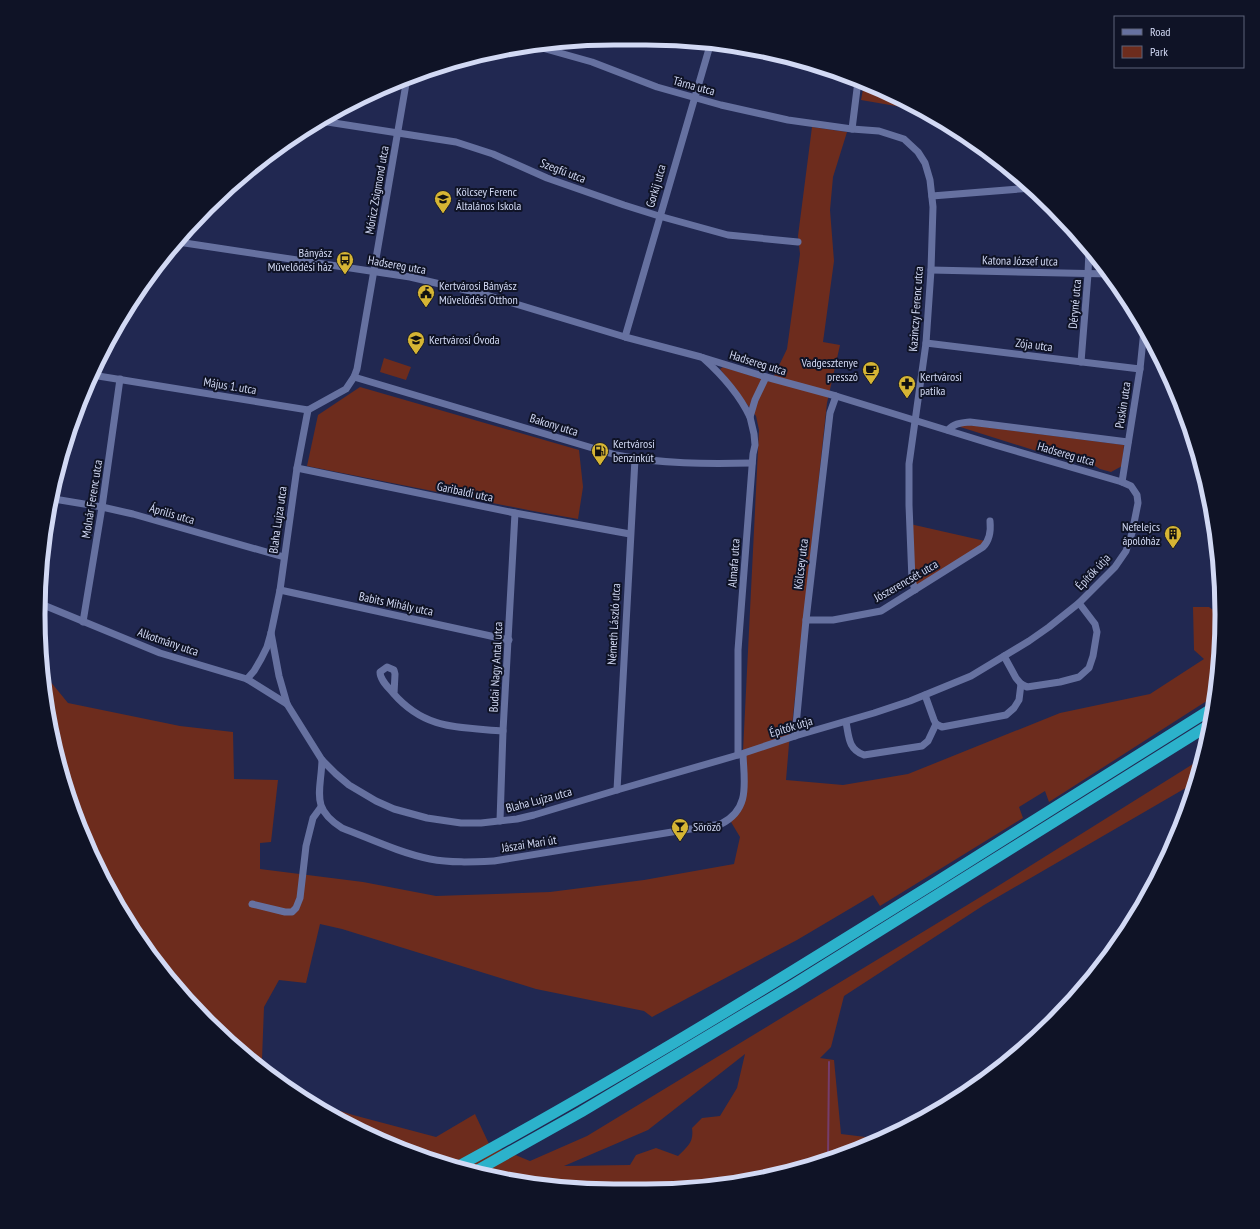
<svg xmlns="http://www.w3.org/2000/svg" width="1260" height="1229" font-family="'PT Sans Narrow',sans-serif">
<rect width="100%" height="100%" fill="#212851"/>
<!-- green -->
<g fill="#6d2c1d" fill-rule="evenodd">
<path d="M864 84 925 111 861 100Z"/>
<path d="M812 127 847 132 833 177 830 210 834 261 823 342 840 345 827 403 792 725 790 732 786 780 843 785 908 774 1060 713 1150 694 1204 659 1194 650 1193 607H1209L1220 615 1217 690 1216 695 1049 802 1045 791 1019 807 1023 818 880 906 873 895 797 940 652 1017 644 1011 536 989 342 929 320 924 306 983 279 980 264 1007 262 1059 264 1069 235 1048 157 965 97 869 58 763 52 732 55 730 51 700 46 695 43 676 45 675 68 703 180 726 233 732 234 779 278 780 271 842 260 843V869L363 882 436 896 550 892 644 880 734 864 740 837 731 822 742 807 743 751 759 430 756 416 720 369 723 367 771 382 787 349 800 254 798 236Z"/>
<path d="M384 358 411 367 406 380 380 372Z"/>
<path d="M360 387 579 450 583 487 578 519 533 511 307 466 318 415Z"/>
<path d="M954 425H969L1124 445 1122 466 1111 472 1100 469 1078 455 1066 452 1046 454Z"/>
<path d="M910 524 985 541V543L916 586Z"/>
<path d="M1201 759 1196 782 984 905 844 996 831 1047 820 1058 834 1060 841 1134 882 1139 794 1171 683 1190 539 1186 429 1160 326 1114 309 1101 353 1115 436 1137 475 1114 489 1144 530 1161 587 1136 982 896ZM745 1054 737 1088 720 1116 702 1118 692 1128C694 1142 688 1146 678 1156L656 1148 636 1155 630 1165 564 1166 648 1130Z"/>
</g>
<g fill="none" stroke-linecap="round" stroke-linejoin="round">
<!-- stream -->
<g stroke="#753d6c" stroke-width="2">
<path d="M404 1149 457 1163"/>
<path d="M828 1159 829 1062"/>
<path d="M484 1172 498 1176"/>
</g>
<!-- minor -->
<g stroke="#6671a0" stroke-width="7">
<path d="M535 46 592 62 657 87 721 105 788 120 852 129 879 131 904 139 918 152 925 163 930 180 933 207 931 270 926 343 909 464V505L912 580 915 590"/>
<path d="M321 121 456 142 493 154 547 178 624 205 659 216 728 235 798 242"/>
<path d="M852 129 858 81"/>
<path d="M932 196 1032 188"/>
<path d="M178 242 410 277 483 294 625 337 701 357 766 377 836 396 995 445 1122 482 1131 486 1137 495 1138 503 1132 533 1126 551 1115 567 1079 603 1049 627 1029 641 971 676 910 701 874 713 795 736 738 755 617 790 534 815 517 819 481 823H461L427 818 394 809 376 801 349 785 336 774 322 760 287 704 279 676 271 633"/>
<path d="M931 270 1110 274"/>
<path d="M625 337 711 42"/>
<path d="M926 343 1140 369"/>
<path d="M703 358C722 375 739 394 750 417"/>
<path d="M1081 362 1088 274 1089 249"/>
<path d="M92 375 308 410 346 389 354 377 357 369 407 78"/>
<path d="M354 377 616 455C661 464 707 464 752 463"/>
<path d="M948 430C954 423 961 423 970 422L1128 442"/>
<path d="M297 468 515 513 630 534"/>
<path d="M1122 482 1140 369 1144 330"/>
<path d="M54 499 102 507 133 514 284 557"/>
<path d="M280 590 509 640"/>
<path d="M41 604 160 653 247 679 287 704"/>
<path d="M806 620H833L881 611 983 547C990 540 991 531 990 521"/>
<path d="M83 622 102 507 120 379"/>
<path d="M1004 656 1016 678 1021 684 1027 687 1060 682 1079 677 1089 668 1093 656 1097 632 1095 624 1079 603"/>
<path d="M247 679 254 671 261 659 267 647 271 633 280 590 297 468 308 410"/>
<path d="M394 694 395 674 394 670 387 667 380 672C380 680 388 687 393 693 425 730 458 727 503 731"/>
<path d="M925 695 934 720 936 724 942 727 1006 715 1014 708 1019 700 1021 684"/>
<path d="M846 722C849 737 848 749 864 755L922 746 928 741 936 724"/>
<path d="M795 736 806 620 830 413 836 396"/>
<path d="M738 755V650L753 454 755 445 754 434 750 417 755 400 766 377"/>
<path d="M322 760C321 792 310 808 342 828 371 839 400 853 430 859 451 863 472 862 494 861L721 824C751 809 744 782 743 754"/>
<path d="M617 790 635 459"/>
<path d="M500 821 503 731 515 513"/>
<path d="M252 904 285 912H292L296 908 300 898 306 846 313 818 321 807"/>
</g>
<!-- highway -->
<g stroke="#2cb2cb" stroke-width="11">
<path d="M457 1167C582 1099 704 1026 825 951 955 871 1084 789 1213 708"/>
<path d="M476 1171 581 1112 793 985 1209 725"/>
</g>
</g>
<!-- icons -->
<defs>
<symbol id="school-pin" viewBox="-11 -11 22 30"><path d="M0 17L-7.5 6A9.5 9.5 0 1 1 7.5 6Z" fill="#d6b534" stroke="#0f1326"/><path d="M0-5L7-2L0 1L-7-2ZM-4 1L0 2.5L4 1V4Q0 6-4 4Z" fill="#111"/></symbol>
<symbol id="bus-pin" viewBox="-11 -11 22 30"><path d="M0 17L-7.5 6A9.5 9.5 0 1 1 7.5 6Z" fill="#d6b534" stroke="#0f1326"/><path d="M-5-6H5V4H4V6H2V4H-2V6H-4V4H-5ZM-3.5-4V0h7V-4ZM-3.5 1.2v1.5H-2V1.2ZM2 1.2v1.5H3.5V1.2Z" fill="#111"/></symbol>
<symbol id="civic-pin" viewBox="-11 -11 22 30"><path d="M0 17L-7.5 6A9.5 9.5 0 1 1 7.5 6Z" fill="#d6b534" stroke="#0f1326"/><path d="M-.6-6.5H3V-4.5H.6V-3L4-1V1h2V6H-6V1h2V-1L-.6-3ZM-1.2 2.5V6h2.4V2.5Z" fill="#111"/></symbol>
<symbol id="cafe-pin" viewBox="-11 -11 22 30"><path d="M0 17L-7.5 6A9.5 9.5 0 1 1 7.5 6Z" fill="#d6b534" stroke="#0f1326"/><path d="M-5.5-4.5H6V0H3Q3 3.5 0 3.5H-2.5Q-5.5 3.5-5.5 0ZM3-3.2v2h1.7v-2ZM-6 4.5H4V6H-6Z" fill="#111"/></symbol>
<symbol id="pharmacy-pin" viewBox="-11 -11 22 30"><path d="M0 17L-7.5 6A9.5 9.5 0 1 1 7.5 6Z" fill="#d6b534" stroke="#0f1326"/><path d="M-2-6h4v4h4v4h-4v4h-4v-4h-4v-4h4Z" fill="#111"/></symbol>
<symbol id="fuel-pin" viewBox="-11 -11 22 30"><path d="M0 17L-7.5 6A9.5 9.5 0 1 1 7.5 6Z" fill="#d6b534" stroke="#0f1326"/><path d="M-5.5-6h7V0h2V4h1.3V-2.5L3-4.5l.8-.8L6-3V5H2.5V1h-1V6h-7ZM-4.2-4.7v3.2H.2V-4.7Z" fill="#111"/></symbol>
<symbol id="building-pin" viewBox="-11 -11 22 30"><path d="M0 17L-7.5 6A9.5 9.5 0 1 1 7.5 6Z" fill="#d6b534" stroke="#0f1326"/><path d="M-4-6H4V6H1V3H-1V6H-4ZM-2.5-4.3h1.7v1.8h-1.7ZM.8-4.3h1.7v1.8H.8ZM-2.5-1h1.7V.8h-1.7ZM.8-1h1.7V.8H.8Z" fill="#111"/></symbol>
<symbol id="bar-pin" viewBox="-11 -11 22 30"><path d="M0 17L-7.5 6A9.5 9.5 0 1 1 7.5 6Z" fill="#d6b534" stroke="#0f1326"/><path d="M-6-5H6L.8 .8V4.5H3.5V6h-7V4.5H-.8V.8Z" fill="#111"/></symbol>
</defs>
<g fill-rule="evenodd">
<use href="#school-pin" x="433" y="189" width="20" height="27"/>
<use href="#bus-pin" x="335" y="250" width="20" height="27"/>
<use href="#civic-pin" x="416" y="283" width="20" height="27"/>
<use href="#school-pin" x="406" y="330" width="20" height="27"/>
<use href="#cafe-pin" x="861" y="360" width="20" height="27"/>
<use href="#pharmacy-pin" x="897" y="374" width="20" height="27"/>
<use href="#fuel-pin" x="590" y="441" width="20" height="27"/>
<use href="#building-pin" x="1163" y="524" width="20" height="27"/>
<use href="#bar-pin" x="670" y="817" width="20" height="27"/>
</g>
<g text-anchor="middle" stroke-width="4" stroke-linejoin="round" paint-order="stroke">
<!-- street labels -->
<g font-size="12" fill="#d2d9f4" stroke="#0f1326">
<text transform="translate(694 86) rotate(15)" y="4">Tárna utca</text>
<text transform="translate(563 171) rotate(21)" y="4">Szegfű utca</text>
<text transform="translate(656 186) rotate(-74)" y="4">Gorkij utca</text>
<text transform="translate(377 190) rotate(-80)" y="4">Móricz Zsigmond utca</text>
<text transform="translate(1020 261) rotate(1)" y="4">Katona József utca</text>
<text transform="translate(397 265) rotate(10)" y="4">Hadsereg utca</text>
<text transform="translate(1075 304) rotate(-85)" y="4">Déryné utca</text>
<text transform="translate(916 309) rotate(-86)" y="4">Kazinczy Ferenc utca</text>
<text transform="translate(1034 345) rotate(7)" y="4">Zója utca</text>
<text transform="translate(758 363) rotate(17)" y="4">Hadsereg utca</text>
<text transform="translate(230 386) rotate(9)" y="4">Május 1. utca</text>
<text transform="translate(1123 405) rotate(-81)" y="4">Puskin utca</text>
<text transform="translate(554 425) rotate(17)" y="4">Bakony utca</text>
<text transform="translate(1066 454) rotate(16)" y="4">Hadsereg utca</text>
<text transform="translate(465 492) rotate(12)" y="4">Garibaldi utca</text>
<text transform="translate(92 499) rotate(-81)" y="4">Molnár Ferenc utca</text>
<text transform="translate(172 514) rotate(16)" y="4">Április utca</text>
<text transform="translate(278 520) rotate(-82)" y="4">Blaha Lujza utca</text>
<text transform="translate(734 563) rotate(-86)" y="4">Almafa utca</text>
<text transform="translate(801 564) rotate(-83)" y="4">Kölcsey utca</text>
<text transform="translate(1093 572) rotate(-47)" y="4">Építők útja</text>
<text transform="translate(906 581) rotate(-30)" y="4">Jószerencsét utca</text>
<text transform="translate(396 604) rotate(12)" y="4">Babits Mihály utca</text>
<text transform="translate(614 624) rotate(-87)" y="4">Németh László utca</text>
<text transform="translate(168 642) rotate(19)" y="4">Alkotmány utca</text>
<text transform="translate(496 667) rotate(-87)" y="4">Budai Nagy Antal utca</text>
<text transform="translate(791 727) rotate(-17)" y="4">Építők útja</text>
<text transform="translate(539 800) rotate(-15)" y="4">Blaha Lujza utca</text>
<text transform="translate(529 844) rotate(-9)" y="4">Jászai Mari út</text>
</g>
<!-- poi labels -->
<g font-size="12" fill="#d2d9f4" stroke="#0f1326" text-anchor="start">
<text x="456" y="196">Kölcsey Ferenc<tspan x="456" dy="14">Általános Iskola</tspan></text>
<text x="332" y="257" text-anchor="end">Bányász<tspan x="332" dy="14">Művelődési ház</tspan></text>
<text x="439" y="290">Kertvárosi Bányász<tspan x="439" dy="14">Művelődési Otthon</tspan></text>
<text x="429" y="344">Kertvárosi Óvoda</text>
<text x="858" y="367" text-anchor="end">Vadgesztenye<tspan x="858" dy="14">presszó</tspan></text>
<text x="920" y="381">Kertvárosi<tspan x="920" dy="14">patika</tspan></text>
<text x="613" y="448">Kertvárosi<tspan x="613" dy="14">benzinkút</tspan></text>
<text x="1160" y="531" text-anchor="end">Nefelejcs<tspan x="1160" dy="14">ápolóház</tspan></text>
<text x="693" y="831">Söröző</text>
</g>
</g>
<!-- crop -->
<path d="M0 0H1260V1229H0ZM614 45H646A569 569 0 0 1 1215 614V615A569 569 0 0 1 646 1184H614A569 569 0 0 1 45 615V614A569 569 0 0 1 614 45Z" fill="#0f1326" fill-rule="evenodd"/>
<path fill="none" stroke="#d2d9f4" stroke-width="5" d="M614 45H646A569 569 0 0 1 1215 614V615A569 569 0 0 1 646 1184H614A569 569 0 0 1 45 615V614A569 569 0 0 1 614 45Z"/>
<!-- legend -->
<rect x="1114" y="16" width="130" height="52" fill="#0f1326" stroke="#5d6278"/>
<rect x="1122" y="29" width="20" height="6" fill="#6671a0" stroke="#5d6278"/>
<text x="1150" y="36" font-size="12" fill="#d2d9f4">Road</text>
<rect x="1122" y="46" width="20" height="12" fill="#6d2c1d" stroke="#5d6278"/>
<text x="1150" y="56" font-size="12" fill="#d2d9f4">Park</text>
</svg>
